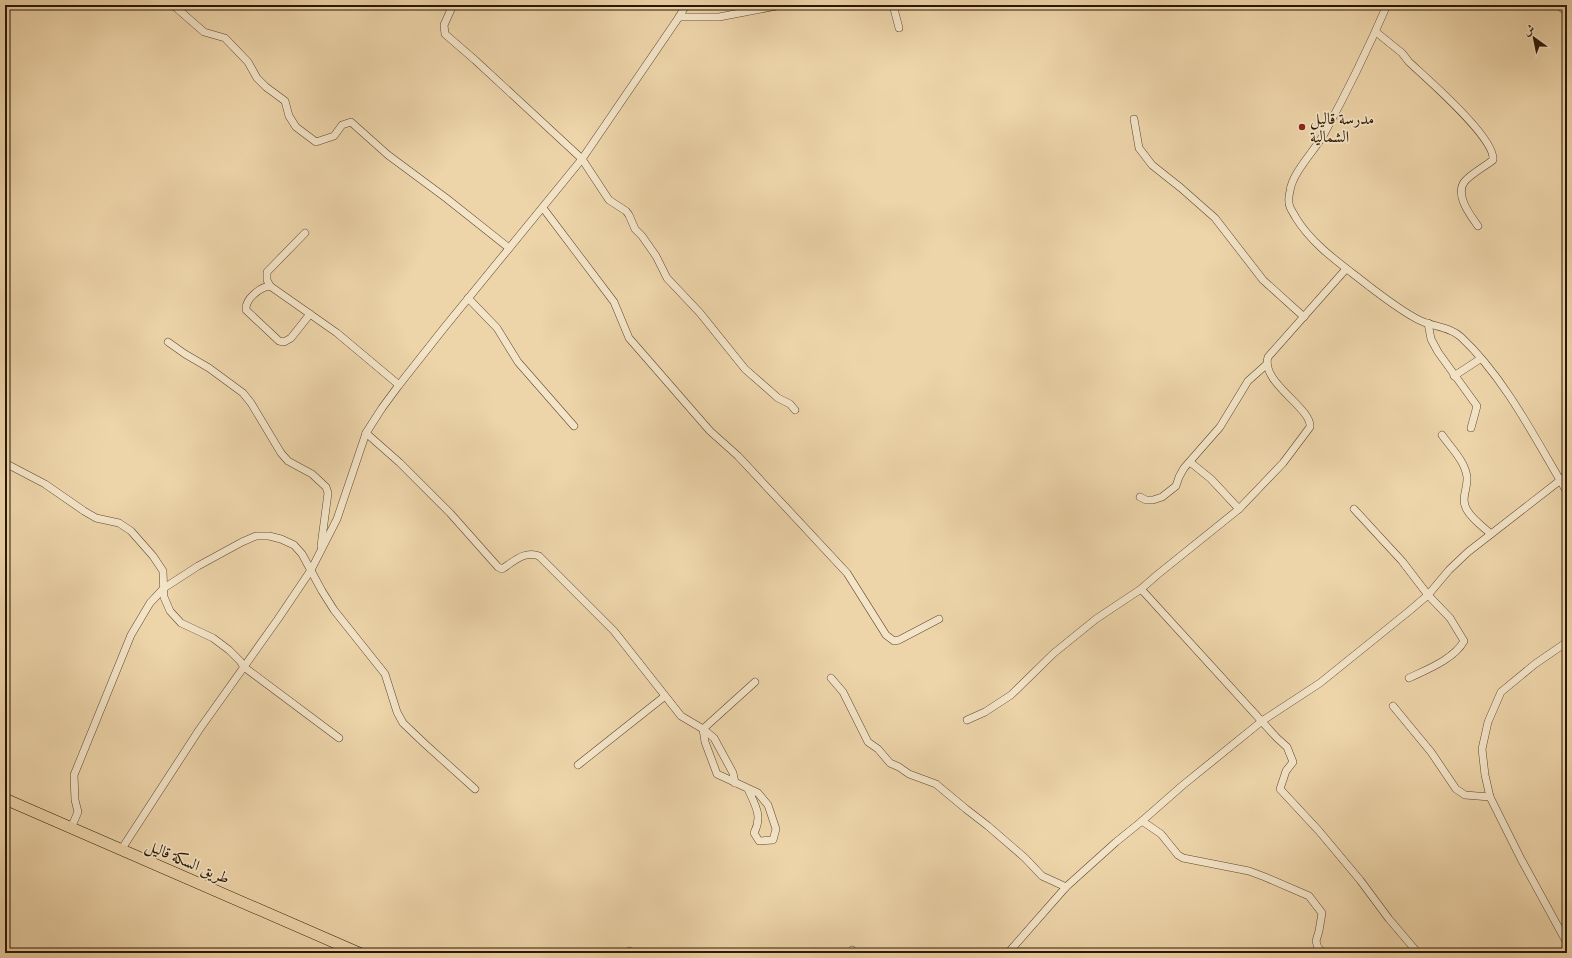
<svg xmlns="http://www.w3.org/2000/svg" width="1572" height="958" font-family="'IM FELL Great Primer',Amiri,serif">
<rect width="100%" height="100%" fill="#edd4a9"/>
<filter id="stains"><feTurbulence type="fractalNoise" baseFrequency=".005" numOctaves="4"/><feColorMatrix values="0 0 0 0 .2 0 0 0 0 .09 0 0 0 0 .02 0 0 0 .5 -.17"/></filter>
<radialGradient id="worn" r=".72"><stop offset=".6" stop-color="#630" stop-opacity="0"/><stop offset="1" stop-color="#630" stop-opacity=".3"/></radialGradient>
<g fill="none" stroke-linecap="round" stroke-linejoin="round">
<defs>
<g id="minor">
<path d="M173 5 204 32 225 38 248 62 257 78 266 87 285 101 289 116 296 127 316 142 334 136 342 125 351 122 388 155 446 198 509 248"/>
<path d="M453 5 444 25 445 34 475 60 582 159 609 200 626 211 629 215 635 229 642 236 656 256 667 278 700 313 745 369 778 398 790 404 795 410"/>
<path d="M893 5 899 28"/>
<path d="M1387 5C1368 49 1347 92 1324 134 1315 150 1292 173 1290 191 1289 195 1288 202 1290 207 1291 210 1294 214 1296 218 1314 247 1344 266 1370 287 1386 299 1400 310 1417 319 1431 327 1449 326 1461 337 1505 378 1536 440 1567 492"/>
<path d="M1558 5 1567 12"/>
<path d="M679 17H719L782 5"/>
<path d="M1376 32 1402 53 1409 62C1426 78 1496 138 1493 160 1484 167 1472 173 1465 181 1454 194 1470 215 1478 226"/>
<path d="M1134 119 1139 148 1152 165 1181 188 1215 218 1263 280 1304 317"/>
<path d="M543 208 614 302 629 338 710 431 738 456 847 573 886 635 894 641 899 640 939 619"/>
<path d="M305 233 267 272V280L270 286 337 333 399 385"/>
<path d="M270 286C260 287 245 299 246 310L279 341 284 342 291 338 310 314"/>
<path d="M468 298 497 328 518 362 574 426"/>
<path d="M1428 323 1431 339 1438 352 1477 406 1471 428"/>
<path d="M168 342 185 354 209 368 243 393 251 403 281 453 288 461 312 474 326 487 328 493 321 546"/>
<path d="M1454 376 1480 359"/>
<path d="M366 433 400 463 450 513 498 567 502 569C513 562 525 550 539 556L614 631 681 716 703 729 705 742 717 774 758 793 768 805 776 829 773 840 759 841 754 833C763 816 755 805 748 789"/>
<path d="M1442 435C1451 448 1465 461 1467 477 1468 489 1460 499 1467 510 1472 519 1483 527 1491 534"/>
<path d="M1190 462 1211 479 1239 509"/>
<path d="M5 463 45 484 84 511 96 518 119 523 131 531 153 556 163 571 164 597 170 611 181 623 213 638 229 650 240 661 244 667 339 738"/>
<path d="M1140 497 1146 500H1153L1162 497 1176 486 1179 477 1184 468 1220 427 1248 381 1267 364"/>
<path d="M1354 509 1402 561 1428 595 1450 618 1464 641C1454 659 1428 669 1409 678"/>
<path d="M1141 589 1277 738 1287 747 1293 762 1286 771 1280 789 1319 831 1360 880 1389 919 1418 953"/>
<path d="M1567 642 1535 664 1501 692 1488 722 1482 749 1485 775 1490 797 1521 859 1567 943"/>
<path d="M831 678 843 692 868 742 878 749 890 763 899 767 909 774 936 784 966 809 988 826 1025 858 1042 876 1066 887"/>
<path d="M1393 706 1431 752 1456 789 1465 795 1490 797"/>
<path d="M967 720 985 712 1011 695 1054 653 1096 619 1141 589 1157 575 1239 509 1283 463 1310 427C1312 408 1260 382 1268 357L1346 269"/>
<path d="M578 765 665 696"/>
<path d="M735 783 733 773 714 738 703 729 755 682"/>
<path d="M1142 821 1161 834 1178 855 1183 858 1249 871 1265 877 1309 896 1322 913 1319 931 1316 941 1318 948 1324 953"/>
<path d="M71 828 78 812 75 800 74 775 131 635 150 603 164 588 198 566 242 542 256 536H269L281 539 294 545 302 554 322 591 334 610 385 674 397 712 403 723 425 744 475 789"/>
<path d="M121 850 199 730 278 619 311 570 337 519 366 433 382 408 399 385 444 328 582 159 679 17 686 5"/>
<path d="M852 950 854 953"/>
<path d="M629 951 630 953"/>
<path d="M1008 953 1066 887 1116 842 1142 821 1183 785 1262 721 1320 683 1408 612 1428 595 1449 570 1468 552 1567 475"/>
</g>
<path id="primary" d="M5 799 359 953"/>
</defs>
<!-- minor casing -->
<use href="#minor" stroke="#5b462c" stroke-width="8"/>
<!-- primary casing -->
<use href="#primary" stroke="#2a1702" stroke-width="12"/>
<!-- minor -->
<use href="#minor" stroke="#f3e3c7" stroke-width="7"/>
<!-- primary -->
<use href="#primary" stroke="#edd4a9" stroke-width="11"/>
</g>
<!-- markers -->
<circle fill="#8f2418" stroke="#f3e3c7" stroke-width="1.5" cx="1302" cy="127" r="4"/>
<g text-anchor="middle" stroke-width="3.5" stroke-linejoin="round" paint-order="stroke">
<!-- poi labels -->
<g font-size="16" fill="#2a1702" stroke="#f3e3c7" text-anchor="start">
<text x="1310" y="124">مدرسة قاليل<tspan x="1310" dy="18">الشمالية</tspan></text>
</g>
<!-- street labels -->
<g font-size="16" fill="#2a1702" stroke="#f3e3c7">
<text transform="translate(188 861) rotate(23)" y="6">طريق السكة قاليل</text>
</g>
</g>
<!-- margin -->
<rect width="1572" height="958" fill="none" stroke="#edd4a9" stroke-width="20"/>
<rect x="6" y="6" width="1560" height="946" fill="none" stroke="#2a1702" stroke-width="2"/>
<rect x="10" y="10" width="1552" height="938" fill="none" stroke="#2a1702"/>
<!-- north arrow -->
<g transform="translate(1534 38) rotate(327)" stroke="#f3e3c7" stroke-width="3" paint-order="stroke">
<path d="M0-3L7 15L0 10L-7 15Z" fill="#2a1702"/>
<text y="-6" font-size="11" font-weight="bold" text-anchor="middle" fill="#2a1702">ش</text>
</g>
<rect width="100%" height="100%" filter="url(#stains)"/>
<rect width="100%" height="100%" fill="url(#worn)"/>
</svg>
